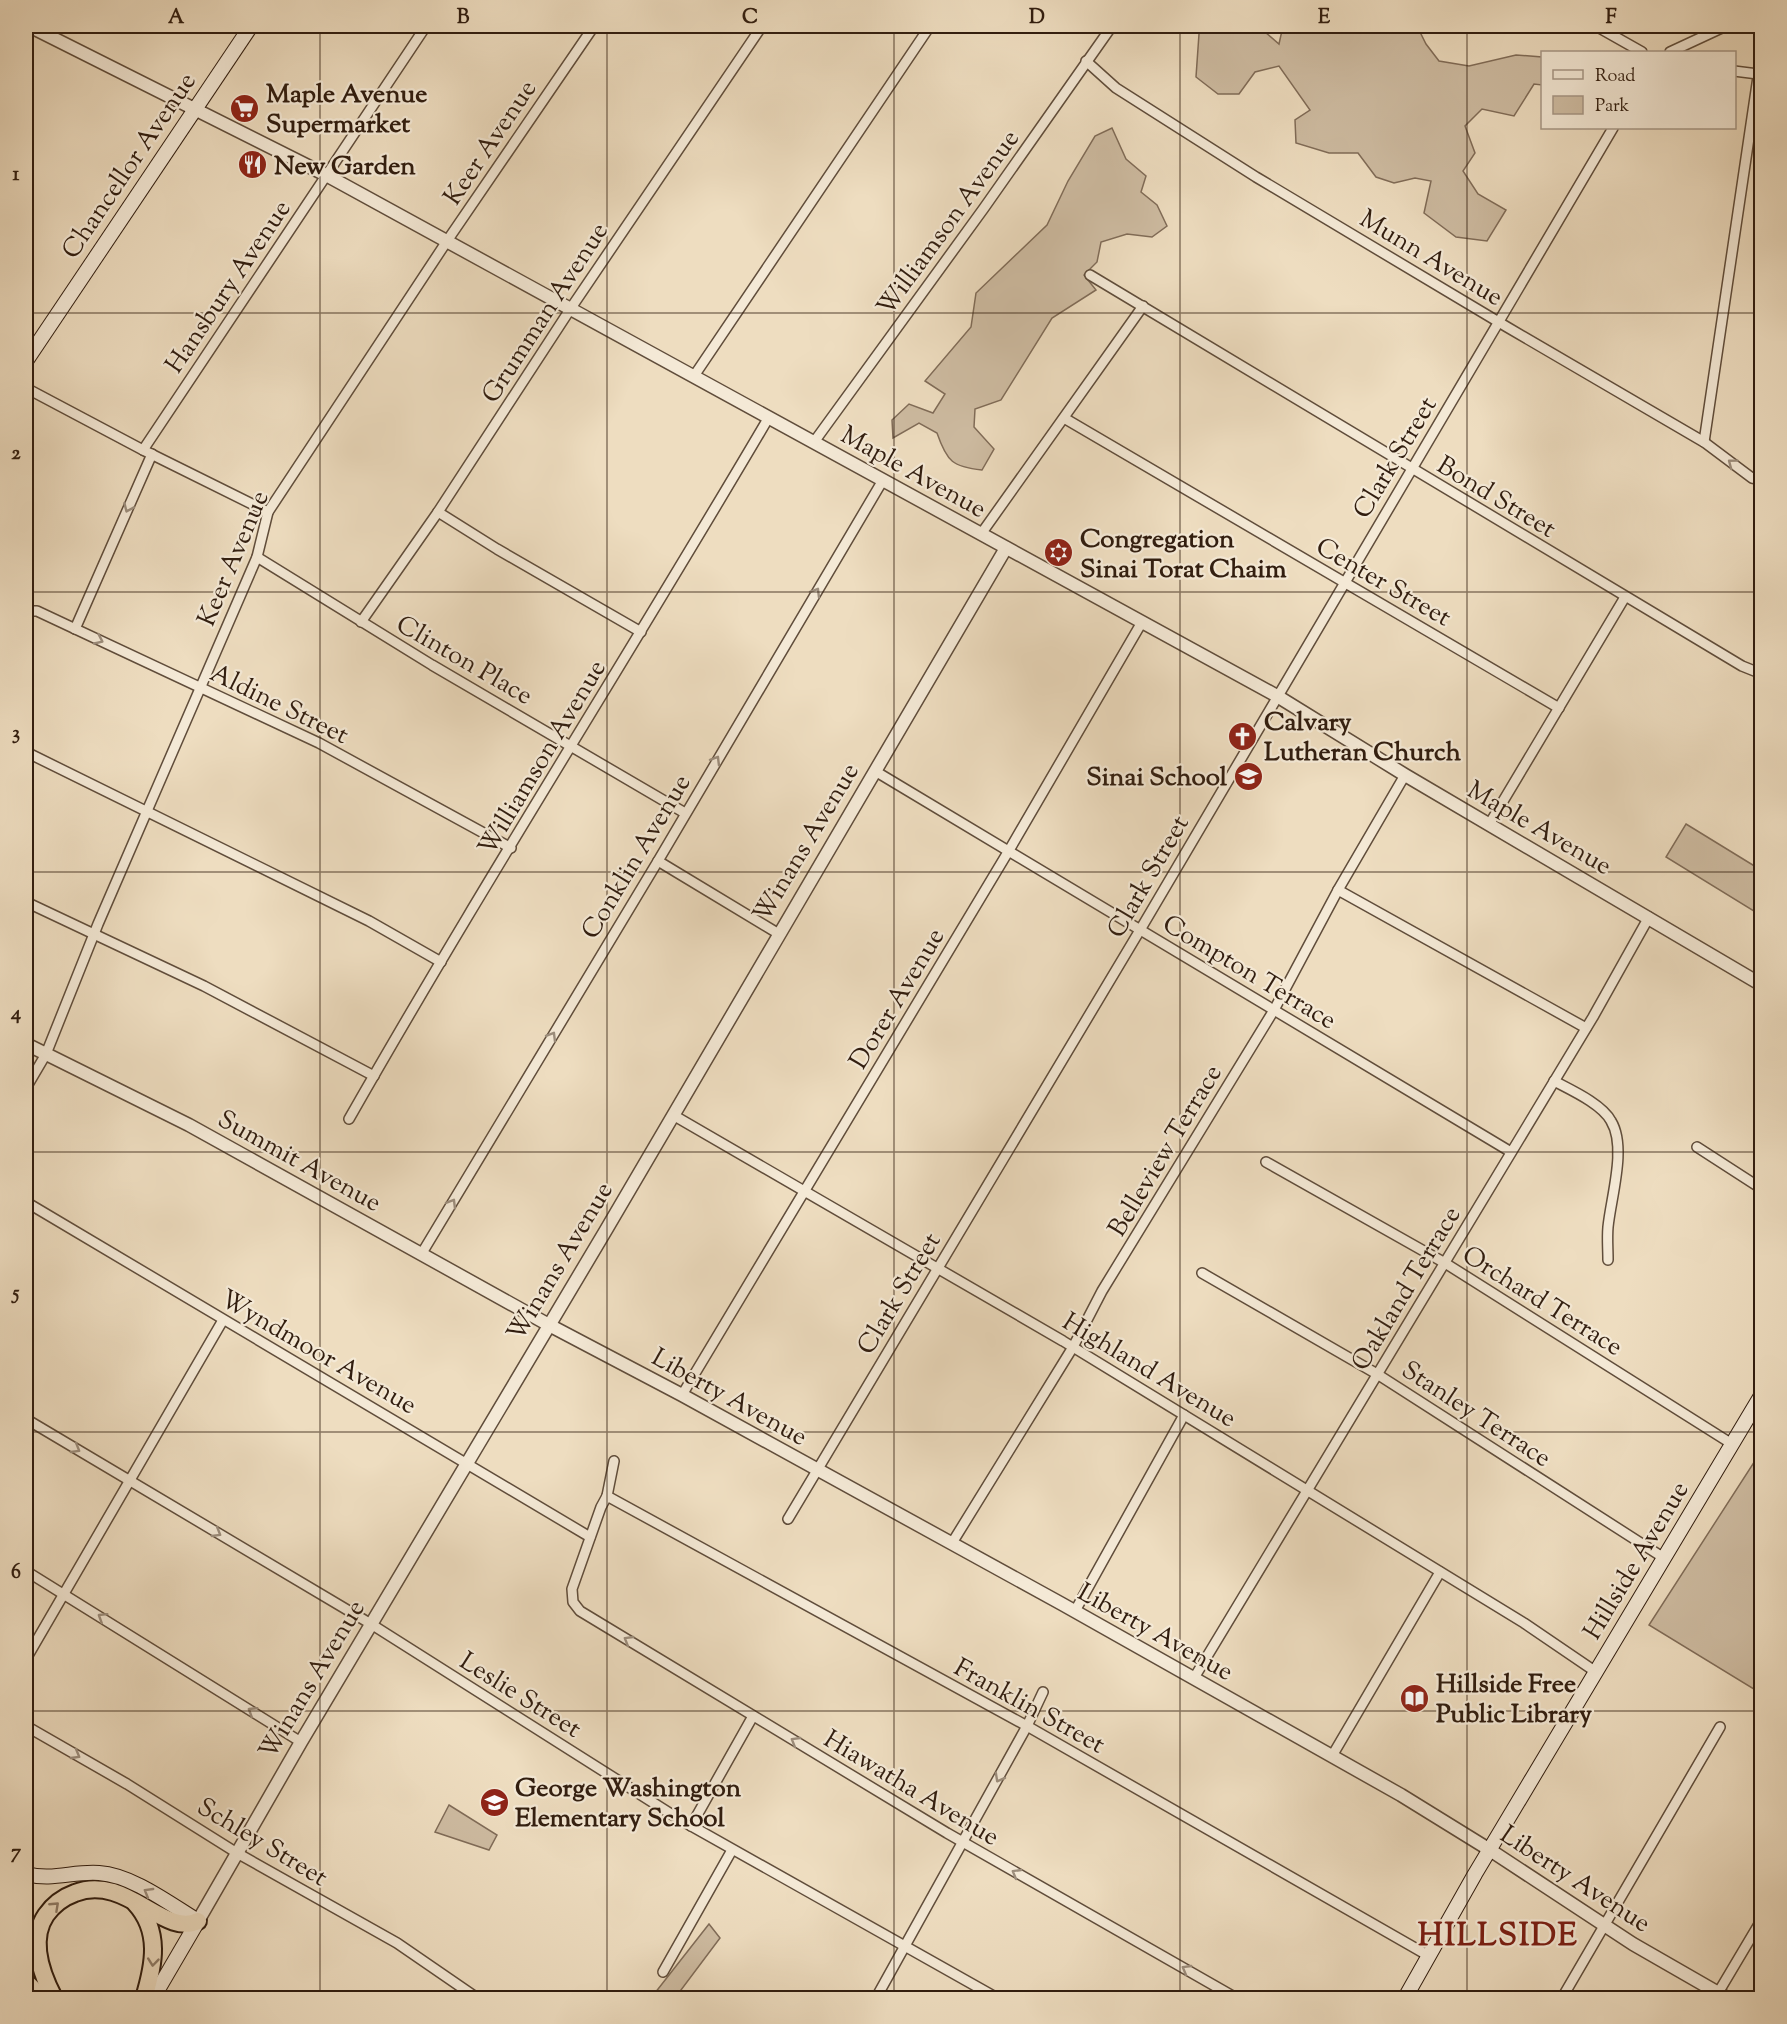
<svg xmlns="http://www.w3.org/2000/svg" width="1787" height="2024" font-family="'Sorts Mill Goudy',serif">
<rect width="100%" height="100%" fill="#eeddc0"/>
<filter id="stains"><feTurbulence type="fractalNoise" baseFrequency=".00333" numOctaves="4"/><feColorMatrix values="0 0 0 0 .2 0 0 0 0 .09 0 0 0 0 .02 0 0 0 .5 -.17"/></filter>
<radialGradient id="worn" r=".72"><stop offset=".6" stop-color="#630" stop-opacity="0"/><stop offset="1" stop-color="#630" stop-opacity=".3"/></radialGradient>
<!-- green -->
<g fill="#cebca2" stroke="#806c58" stroke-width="1.5">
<path d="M1204 26H1258L1279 44 1283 26H1417L1426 44 1439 61 1469 66 1516 55 1542 57V85L1534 84 1514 116 1482 109 1465 126 1475 153 1463 171 1478 194 1506 210 1487 241 1456 237 1424 213 1431 181 1415 178 1394 183 1376 177 1358 153H1329L1296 143 1295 120 1310 110 1279 66 1255 72 1239 94H1218L1196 77 1199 34Z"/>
<path d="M1112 128 1126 159 1146 176 1141 192 1157 205 1167 226 1152 237 1127 234 1101 242 1097 262 1084 275 1096 290 1052 318 1001 400 975 409 974 427 994 449 982 470C953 467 947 462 937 433L919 423 893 438 892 420 909 404 933 413 945 394 925 381 971 327 976 293 1047 225 1068 181 1095 136Z"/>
<path d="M1686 824 1761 870V905L1757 913 1666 857Z"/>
<path d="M1760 1453 1762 1682 1757 1691 1649 1625Z"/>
<path d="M449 1805 497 1835 489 1850 435 1832Z"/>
<path d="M709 1924 720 1938 675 1998H651Z"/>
</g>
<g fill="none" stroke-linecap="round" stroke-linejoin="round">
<defs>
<g id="minor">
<path d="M1596 26 1642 52"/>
<path d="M1670 52 1726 26"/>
<path d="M1086 61 1116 88 1256 177 1507 327 1704 442 1752 478 1762 480"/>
<path d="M1734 71 1758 74"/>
<path d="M1090 275 1742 666 1762 674"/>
<path d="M694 376 930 26"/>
<path d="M26 388 143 450 268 512"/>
<path d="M1064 418 1559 708"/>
<path d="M814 442 984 208 1112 26"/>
<path d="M1704 442 1762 50"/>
<path d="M143 450 426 26"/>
<path d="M438 512 497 549 641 632"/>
<path d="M981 534 1143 306"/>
<path d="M257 557 432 665 685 813"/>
<path d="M26 611H37L319 743 511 848"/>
<path d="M361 622 438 512 571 308 762 26"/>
<path d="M75 629 152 454"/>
<path d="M26 752 369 921 441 962"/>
<path d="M875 771 1511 1152"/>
<path d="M1490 823 1625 597"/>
<path d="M658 861 779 934"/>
<path d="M1338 890 1586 1028"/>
<path d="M26 902 204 986 374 1076"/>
<path d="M1554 1081C1571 1090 1602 1104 1611 1121 1627 1147 1611 1197 1608 1227 1607 1238 1608 1249 1608 1260"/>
<path d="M26 1088 46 1054 98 924 257 557 268 512 447 241 594 26"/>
<path d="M673 1115 1063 1341 1524 1623 1596 1672"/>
<path d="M349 1119C484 882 631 652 769 417"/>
<path d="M1697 1147 1762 1189"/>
<path d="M1266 1162 1445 1263 1732 1444"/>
<path d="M26 1202 590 1537"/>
<path d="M422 1253 658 861 883 480"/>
<path d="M1202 1273 1377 1374 1664 1558"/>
<path d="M682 1395 1011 847 1142 622"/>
<path d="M26 1419 371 1624 679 1819 997 1998"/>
<path d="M614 1461 607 1496 601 1507 572 1589 573 1602 580 1611 947 1833 1236 1998"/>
<path d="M607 1496 1027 1726 1429 1956"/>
<path d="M788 1519 1143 925 1613 128"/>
<path d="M952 1543 1073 1347 1102 1291 1274 1010 1338 890 1405 775"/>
<path d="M26 1571 301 1742"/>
<path d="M1075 1611 1184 1415"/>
<path d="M26 1659 223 1320"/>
<path d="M1194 1678 1593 1017 1649 917"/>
<path d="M26 1726 127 1784 237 1853 397 1943 477 1998"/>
<path d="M1332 1756 1440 1572"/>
<path d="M691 1826 753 1716"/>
<path d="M663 1972 732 1850"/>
<path d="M1718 1993 1762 1919"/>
<path d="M876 1998 1027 1726 1043 1692"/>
<path d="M1562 1998 1720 1727"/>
</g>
<g id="tertiary">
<path d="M29 26 326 175 1277 696 1405 775 1762 985"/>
<path d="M26 1044 189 1125 549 1325 682 1395 1062 1604 1401 1795 1490 1850 1633 1944 1727 1998"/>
<path d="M198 1921 301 1742 606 1230 1006 548"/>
</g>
<g id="secondary">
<path d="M26 361 251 26"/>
<path d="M26 1874C53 1881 73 1871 99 1873 132 1875 170 1904 198 1921L153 1998"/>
<path d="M1405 1998 1475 1874 1762 1394"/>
</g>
<g id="motorway">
<path d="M135 1903C161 1931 154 1965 144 1998"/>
<path d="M26 1982 42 1998"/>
<path d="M54 1998C42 1975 29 1940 46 1915 53 1905 64 1897 75 1893 125 1873 164 1938 198 1921"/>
</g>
</defs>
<!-- minor casing -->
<use href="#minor" stroke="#604d3b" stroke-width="12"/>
<!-- tertiary casing -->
<use href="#tertiary" stroke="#604d3b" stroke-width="15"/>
<!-- secondary casing -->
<use href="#secondary" stroke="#311d0f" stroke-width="16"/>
<!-- motorway casing -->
<use href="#motorway" stroke="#311d0f" stroke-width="20"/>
<!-- minor -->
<use href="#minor" stroke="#f4e9d6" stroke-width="9"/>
<!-- tertiary -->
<use href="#tertiary" stroke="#f4e9d6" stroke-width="12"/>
<!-- secondary -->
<use href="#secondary" stroke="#f4e9d6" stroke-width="14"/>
<!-- motorway -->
<use href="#motorway" stroke="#eeddc0" stroke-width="16"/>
</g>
<!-- one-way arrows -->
<defs><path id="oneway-chevron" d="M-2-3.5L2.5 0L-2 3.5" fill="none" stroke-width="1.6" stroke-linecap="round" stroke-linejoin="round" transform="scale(1.5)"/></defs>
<g stroke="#9c8d7c">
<use href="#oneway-chevron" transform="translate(1732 463) rotate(-143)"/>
<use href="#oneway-chevron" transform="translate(128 508) rotate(114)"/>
<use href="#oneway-chevron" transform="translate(816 592) rotate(-59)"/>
<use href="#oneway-chevron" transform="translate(99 640) rotate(25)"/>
<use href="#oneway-chevron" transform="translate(716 760) rotate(-59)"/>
<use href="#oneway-chevron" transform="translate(552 1036) rotate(-59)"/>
<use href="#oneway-chevron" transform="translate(452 1203) rotate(-59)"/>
<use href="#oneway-chevron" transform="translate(76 1449) rotate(31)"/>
<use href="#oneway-chevron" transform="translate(217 1533) rotate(31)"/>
<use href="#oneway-chevron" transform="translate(102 1617) rotate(-148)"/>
<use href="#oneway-chevron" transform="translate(628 1640) rotate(-149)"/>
<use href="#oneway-chevron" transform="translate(252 1711) rotate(-148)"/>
<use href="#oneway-chevron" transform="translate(795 1741) rotate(-149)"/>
<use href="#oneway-chevron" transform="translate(76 1755) rotate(30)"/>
<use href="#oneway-chevron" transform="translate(999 1778) rotate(119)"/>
<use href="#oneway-chevron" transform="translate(1016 1873) rotate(-150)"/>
<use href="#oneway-chevron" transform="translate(148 1892) rotate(-150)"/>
<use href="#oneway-chevron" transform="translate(1186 1969) rotate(-150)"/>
</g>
<g stroke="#907d68">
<use href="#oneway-chevron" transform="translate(55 1906) rotate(-43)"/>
<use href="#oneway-chevron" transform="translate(153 1962) rotate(96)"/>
</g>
<!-- grid -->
<path fill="none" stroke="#311d0f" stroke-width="1.5" stroke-opacity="0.55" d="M320 26V1998M607 26V1998M894 26V1998M1180 26V1998M1467 26V1998M26 313H1762M26 592H1762M26 872H1762M26 1152H1762M26 1432H1762M26 1711H1762"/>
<!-- icons -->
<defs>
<symbol id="supermarket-disc" viewBox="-11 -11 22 22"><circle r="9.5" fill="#8f2418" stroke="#f4e9d6"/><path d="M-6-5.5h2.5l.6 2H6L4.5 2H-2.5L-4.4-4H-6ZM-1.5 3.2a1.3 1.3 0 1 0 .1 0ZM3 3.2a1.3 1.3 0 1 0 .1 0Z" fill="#fff"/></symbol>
<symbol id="restaurant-disc" viewBox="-11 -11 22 22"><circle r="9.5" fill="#8f2418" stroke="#f4e9d6"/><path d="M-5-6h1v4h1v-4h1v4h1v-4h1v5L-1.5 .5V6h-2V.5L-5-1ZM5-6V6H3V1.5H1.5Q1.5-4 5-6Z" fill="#fff"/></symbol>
<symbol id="synagogue-disc" viewBox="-11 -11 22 22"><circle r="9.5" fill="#8f2418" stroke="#f4e9d6"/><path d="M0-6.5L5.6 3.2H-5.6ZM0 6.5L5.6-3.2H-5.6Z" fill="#fff"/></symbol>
<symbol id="church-disc" viewBox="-11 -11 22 22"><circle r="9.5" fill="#8f2418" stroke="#f4e9d6"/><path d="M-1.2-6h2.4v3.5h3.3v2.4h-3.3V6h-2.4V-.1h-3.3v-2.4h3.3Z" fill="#fff"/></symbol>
<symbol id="school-disc" viewBox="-11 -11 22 22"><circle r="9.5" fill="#8f2418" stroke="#f4e9d6"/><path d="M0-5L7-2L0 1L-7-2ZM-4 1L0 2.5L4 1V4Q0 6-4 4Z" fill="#fff"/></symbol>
<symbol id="library-disc" viewBox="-11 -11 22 22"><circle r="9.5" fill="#8f2418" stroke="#f4e9d6"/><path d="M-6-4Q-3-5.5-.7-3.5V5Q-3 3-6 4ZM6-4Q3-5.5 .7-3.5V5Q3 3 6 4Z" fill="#fff"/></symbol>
</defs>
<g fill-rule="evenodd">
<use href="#supermarket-disc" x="228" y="92" width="33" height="33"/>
<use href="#restaurant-disc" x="236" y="148" width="33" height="33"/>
<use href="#synagogue-disc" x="1042" y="536" width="33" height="33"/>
<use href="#church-disc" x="1226" y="720" width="33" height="33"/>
<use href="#school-disc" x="1232" y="760" width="33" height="33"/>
<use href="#library-disc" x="1398" y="1682" width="33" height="33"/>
<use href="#school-disc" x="478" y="1786" width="33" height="33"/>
</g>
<g text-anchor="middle" stroke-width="4.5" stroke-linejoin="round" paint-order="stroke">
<!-- poi labels -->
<g font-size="26" font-weight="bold" fill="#311d0f" stroke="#f4e9d6" text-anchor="start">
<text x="266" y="102">Maple Avenue<tspan x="266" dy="30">Supermarket</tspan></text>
<text x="274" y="174">New Garden</text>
<text x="1080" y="547">Congregation<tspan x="1080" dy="30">Sinai Torat Chaim</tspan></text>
<text x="1264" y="730">Calvary<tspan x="1264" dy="30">Lutheran Church</tspan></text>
<text x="1227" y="785" text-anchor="end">Sinai School</text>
<text x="1436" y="1692">Hillside Free<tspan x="1436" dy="30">Public Library</tspan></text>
<text x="515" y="1796">George Washington<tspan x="515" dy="30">Elementary School</tspan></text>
</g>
<!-- street labels -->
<g font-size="26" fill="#311d0f" stroke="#f4e9d6">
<text transform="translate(489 142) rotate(-56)" y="9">Keer Avenue</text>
<text transform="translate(128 165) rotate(-56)" y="9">Chancellor Avenue</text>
<text transform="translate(947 222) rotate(-54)" y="9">Williamson Avenue</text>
<text transform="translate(1432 257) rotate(31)" y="9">Munn Avenue</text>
<text transform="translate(227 286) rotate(-56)" y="9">Hansbury Avenue</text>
<text transform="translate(544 312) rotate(-57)" y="9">Grumman Avenue</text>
<text transform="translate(1394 457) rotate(-59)" y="9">Clark Street</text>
<text transform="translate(914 471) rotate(29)" y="9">Maple Avenue</text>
<text transform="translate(1497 496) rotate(31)" y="9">Bond Street</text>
<text transform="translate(232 558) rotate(-67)" y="9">Keer Avenue</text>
<text transform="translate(1384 581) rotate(30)" y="9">Center Street</text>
<text transform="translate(465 659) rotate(30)" y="9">Clinton Place</text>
<text transform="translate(280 703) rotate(26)" y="9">Aldine Street</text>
<text transform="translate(541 757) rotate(-59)" y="9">Williamson Avenue</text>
<text transform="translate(1540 827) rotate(30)" y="9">Maple Avenue</text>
<text transform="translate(805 842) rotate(-59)" y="9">Winans Avenue</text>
<text transform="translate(635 856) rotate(-59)" y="9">Conklin Avenue</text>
<text transform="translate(1147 876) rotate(-60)" y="9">Clark Street</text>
<text transform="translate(1250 971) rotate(31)" y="9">Compton Terrace</text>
<text transform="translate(896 998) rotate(-59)" y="9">Dorer Avenue</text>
<text transform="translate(1164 1150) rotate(-59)" y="9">Belleview Terrace</text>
<text transform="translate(300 1160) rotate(29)" y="9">Summit Avenue</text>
<text transform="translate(559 1261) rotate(-59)" y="9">Winans Avenue</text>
<text transform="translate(1405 1288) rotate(-59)" y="9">Oakland Terrace</text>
<text transform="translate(898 1293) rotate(-59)" y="9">Clark Street</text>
<text transform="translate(1543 1300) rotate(32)" y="9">Orchard Terrace</text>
<text transform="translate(319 1351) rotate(30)" y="9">Wyndmoor Avenue</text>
<text transform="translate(1150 1369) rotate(31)" y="9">Highland Avenue</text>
<text transform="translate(730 1396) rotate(29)" y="9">Liberty Avenue</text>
<text transform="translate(1477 1413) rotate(33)" y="9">Stanley Terrace</text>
<text transform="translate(1635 1560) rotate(-59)" y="9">Hillside Avenue</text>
<text transform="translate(1156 1631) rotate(29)" y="9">Liberty Avenue</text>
<text transform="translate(311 1679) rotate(-59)" y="9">Winans Avenue</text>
<text transform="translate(521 1694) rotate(32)" y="9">Leslie Street</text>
<text transform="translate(1030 1705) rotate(29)" y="9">Franklin Street</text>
<text transform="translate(912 1787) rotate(31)" y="9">Hiawatha Avenue</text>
<text transform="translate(263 1841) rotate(31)" y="9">Schley Street</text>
<text transform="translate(1576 1878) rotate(33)" y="9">Liberty Avenue</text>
</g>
<!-- district labels -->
<g font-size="32" font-weight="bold" letter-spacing="1.5" fill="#7a1f14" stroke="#f4e9d6">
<text x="1498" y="1945">HILLSIDE</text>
</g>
</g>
<!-- margin -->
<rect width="1787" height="2024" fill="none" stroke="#eeddc0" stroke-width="66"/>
<!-- legend -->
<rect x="1541" y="51" width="195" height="78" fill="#f4e9d6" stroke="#a69786" stroke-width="1.5"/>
<rect x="1553" y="70" width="30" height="9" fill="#f4e9d6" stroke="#a69786" stroke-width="1.5"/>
<text x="1595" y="81" font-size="18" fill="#311d0f">Road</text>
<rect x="1553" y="96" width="30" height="18" fill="#cebca2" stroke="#a69786" stroke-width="1.5"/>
<text x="1595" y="111" font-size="18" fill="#311d0f">Park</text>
<rect x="33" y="33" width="1721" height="1958" fill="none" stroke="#311d0f" stroke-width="2"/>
<g font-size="20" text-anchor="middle" font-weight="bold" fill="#311d0f">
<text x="176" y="23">A</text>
<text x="463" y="23">B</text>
<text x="750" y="23">C</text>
<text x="1037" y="23">D</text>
<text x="1324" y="23">E</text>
<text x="1611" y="23">F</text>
<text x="16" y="180">1</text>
<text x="16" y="459">2</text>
<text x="16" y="739">3</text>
<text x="16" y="1019">4</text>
<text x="16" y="1299">5</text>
<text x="16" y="1578">6</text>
<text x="16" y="1858">7</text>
</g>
<rect width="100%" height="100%" filter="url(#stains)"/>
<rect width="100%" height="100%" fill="url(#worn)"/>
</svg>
